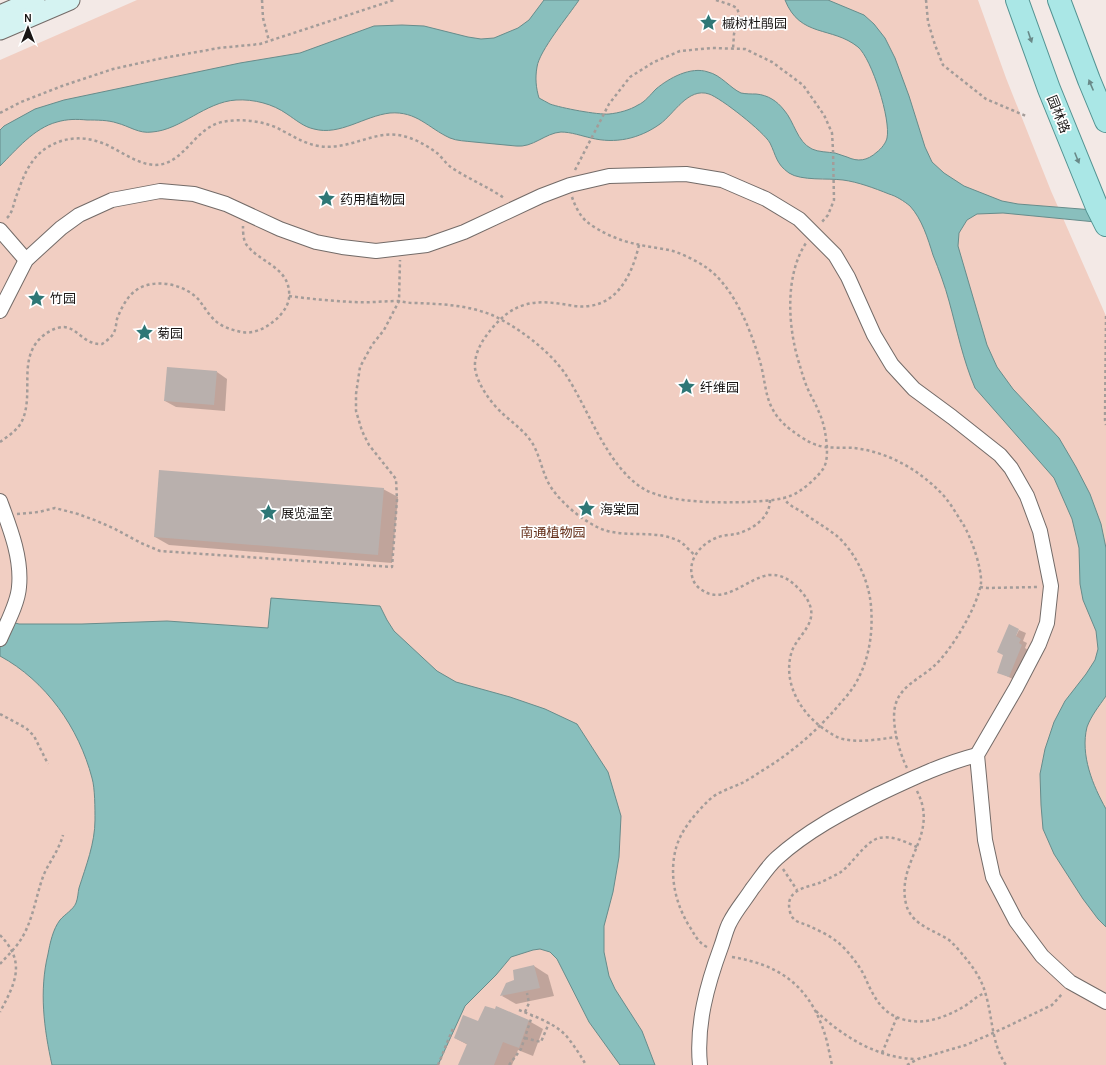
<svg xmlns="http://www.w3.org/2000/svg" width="1106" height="1065" font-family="Karla,'Noto Sans SC',sans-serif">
<rect width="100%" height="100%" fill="#f3e9e6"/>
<!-- green -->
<path fill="#f1cec2" d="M137 0H978L1006 78 1051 191 1106 316V1065H0V60Z"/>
<!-- water -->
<g fill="#89bfbd" stroke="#678c8b">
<path d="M544 0H579C569 15 539 51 537 67 535 78 536 88 539 98 543 100 546 102 550 104 561 108 598 115 609 114 619 113 630 110 638 105 645 102 651 94 656 89 669 78 691 66 708 72 721 75 730 88 741 93 746 94 752 94 756 94 768 95 777 101 784 110 794 121 797 142 812 149 818 152 828 152 835 153 839 154 843 156 847 157 858 162 867 161 877 152 881 149 886 143 887 138 891 120 872 59 858 47 832 26 800 38 785 0H828L864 15 874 24 885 38 895 58 909 96 925 147 932 162 944 173 964 186 1002 201 1018 204 1106 211V223L1003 213 977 214 967 220 959 233 958 246 987 345 997 367 1013 389 1059 438 1076 467 1090 494 1101 524 1106 548V696C1099 706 1091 716 1087 727 1080 755 1093 786 1106 809V927L1098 919 1083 899 1054 854 1043 829 1041 805 1040 774 1045 749 1054 722 1065 701 1086 674 1095 660 1098 649 1096 631 1083 600 1080 584 1079 548 1072 519 1054 478 975 388C963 360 957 330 949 301 945 286 939 270 933 255 928 239 922 219 910 206 904 201 896 196 889 194 874 188 858 182 843 180 828 178 801 181 789 173 776 164 776 155 770 143 764 132 721 98 709 94 688 87 674 114 660 124 639 139 615 144 591 138 582 136 571 132 561 132 545 133 533 148 516 146 502 145 488 143 474 142 466 141 457 141 450 138 428 128 417 111 390 113 364 116 340 136 314 129 304 127 296 120 287 114 273 104 254 99 236 100 205 102 181 130 152 132 139 134 129 126 117 123 108 120 97 120 87 120 77 119 67 119 57 122 34 128 16 150 0 166V130L4 126 35 109 64 100 240 63 300 53 374 26 402 25 424 26 468 37 481 39 494 38 518 28 529 20Z"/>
<path d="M271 598 380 606 387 620 394 631 437 671 456 682 510 697 545 709 577 724 608 772 621 816 619 857 613 892 604 926V952L609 976 615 989 642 1031 655 1065H620L589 1022 557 959 550 952 540 949 533 950 511 957 496 975 465 1006 438 1065H52C44 1029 39 991 48 954 50 943 53 929 60 920 65 914 73 910 76 903 78 898 78 892 79 888 86 866 95 843 95 820 95 809 95 788 92 778 79 728 46 681 0 656V619L19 624H82L167 621 268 628Z"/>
</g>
<!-- shadow -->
<g fill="#0003">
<path d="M217 372 227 379 225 411 176 407 165 401Z"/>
<path d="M383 489 398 497 392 563 169 545 155 537Z"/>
<path d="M1019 630 1026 633 1023 641 1027 643 1025 648 1028 650 1017 681 998 672Z"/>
<path d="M534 966 548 975 554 996 516 1004 502 996 515 981Z"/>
<path d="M497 1007 529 1021 543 1029 533 1056 518 1050 512 1065H459L468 1045 455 1038 479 1023 496 1010Z"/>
</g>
<!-- building -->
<g fill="#b9b0ad">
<path d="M167 367 217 371 214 405 164 401Z"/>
<path d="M159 470 384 488 378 555 154 537Z"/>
<path d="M1009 624 1019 629 1016 636 1021 639 1019 643 1022 645 1009 677 997 673 1003 655 997 652Z"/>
<path d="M534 965 540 988 500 996 506 983 514 980 513 970Z"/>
<path d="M485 1006 495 1009 496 1006 529 1020 519 1048 503 1042 494 1065H458L467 1044 454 1038 463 1015 478 1021Z"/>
</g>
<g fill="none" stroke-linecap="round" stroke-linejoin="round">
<defs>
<g id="street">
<path d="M0 230 26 260"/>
<path d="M0 311 26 260 61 228 79 215 112 200 160 191 194 194 226 204 280 229 316 242 342 247 376 251 427 245 464 232 541 196 570 185 609 176 686 174 722 180 766 199 799 219 835 255 848 277 874 335 892 365 914 389 952 417 1000 455 1011 468 1027 496 1040 531 1051 586 1047 623 1039 644 1016 688 977 755 985 840 993 877 1016 921 1042 956 1070 982 1106 1002"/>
<path d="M0 501C10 528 22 558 19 587 18 603 6 625 0 639"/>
<path d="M700 1065C696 1025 707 985 721 947 724 939 726 929 730 922 736 910 745 900 752 889 760 879 767 867 777 858 807 831 843 812 879 794 911 779 942 764 977 755"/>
</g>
<g id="secondary">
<path d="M0 15 35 0"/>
<path d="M0 30 70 0"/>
</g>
<g id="primary">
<path d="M1017 0 1049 89 1097 207 1106 225"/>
<path d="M1059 0 1089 80 1106 121"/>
</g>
</defs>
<!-- street casing -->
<use href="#street" stroke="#736b68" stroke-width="16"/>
<!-- secondary casing -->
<use href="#secondary" stroke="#736b68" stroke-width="21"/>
<!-- primary casing -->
<use href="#primary" stroke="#539392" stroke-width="24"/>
<!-- path -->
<g stroke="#a39c99" stroke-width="2.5" stroke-dasharray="3 3" stroke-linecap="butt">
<path d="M262 0 263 18 269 41"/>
<path d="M716 0 731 5 737 8 739 14 734 34 733 49"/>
<path d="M926 0 928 22 935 45 943 65 986 99 1026 116"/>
<path d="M0 113 21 102 62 86 113 69 158 59 219 48 260 44 394 0"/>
<path d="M575 170 609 104 630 77 654 62 680 51 712 48 745 49 772 62 803 85 824 115 832 133 833 150 834 200 828 215 821 223"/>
<path d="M572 197C575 206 580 216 587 222 600 232 620 241 636 244 648 247 661 248 673 251 685 255 697 261 707 268 735 288 752 333 761 365 767 390 765 406 785 425 792 431 808 443 817 445 827 449 843 447 854 448 889 452 921 471 944 496 951 504 957 515 963 524 971 537 982 568 981 583 978 606 951 651 934 666 921 678 902 685 896 703 890 720 899 752 907 768"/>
<path d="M7 218C12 213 13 207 15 200 22 180 29 158 48 147 68 135 90 136 111 147 125 154 138 164 155 165 184 165 194 128 222 122 242 118 266 121 283 131 295 137 305 144 319 146 342 150 362 138 384 135 403 132 422 142 437 153 442 157 446 164 452 168 469 179 488 187 504 198"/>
<path d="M639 245C631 279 614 311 574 306 557 303 540 300 524 305 508 310 498 321 489 332 481 342 474 355 475 368 477 384 491 403 503 414 513 423 523 430 531 441 539 453 541 467 547 480 555 498 579 518 597 527 623 540 653 528 679 541 685 544 689 551 695 555"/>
<path d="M289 296C311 299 333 301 354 302 369 303 383 301 398 301 404 302 409 303 415 303 442 304 467 305 492 315 518 327 550 351 566 375 589 410 607 467 644 489 668 503 719 503 747 502 761 501 776 501 790 496 800 493 817 478 823 469 827 463 827 455 827 448 826 435 824 422 818 410 815 402 810 395 807 387 804 380 802 373 800 366 788 330 784 276 806 243"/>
<path d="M1106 316 1105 420 1106 425"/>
<path d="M0 442C7 437 18 430 22 421 35 393 16 357 44 335 49 331 57 327 64 327 78 328 84 345 102 344 106 341 111 338 113 334 116 330 116 324 117 319 121 309 126 298 135 291 153 277 185 284 199 300 205 308 210 317 218 323 225 328 233 330 241 332 251 334 262 330 270 324 278 319 288 308 289 298 292 267 259 263 246 244 243 239 243 231 243 226"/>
<path d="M770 500C770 518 752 530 736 534 730 535 722 535 716 538 701 544 688 559 692 576 693 582 697 587 702 590 724 606 747 578 769 575 782 574 790 580 798 588 806 596 813 606 811 617 809 630 794 641 791 654 783 685 802 715 827 731 832 734 837 738 843 739 860 743 880 739 897 737"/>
<path d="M17 514 39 512 55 508 78 514 97 521 115 529 141 543 160 551 392 567 397 500 396 479 369 445 362 431 356 411V394L360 367 372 345 384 330 399 301 400 260"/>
<path d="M980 587 987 588 1039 587"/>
<path d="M0 714 26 728 34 736 48 764"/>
<path d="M917 791C940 836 896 860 906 904 911 925 934 930 949 940 956 946 962 954 968 961 975 970 982 981 985 992 993 1017 991 1043 1006 1065"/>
<path d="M917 847C906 842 892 835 879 838 866 841 852 864 841 872 834 876 826 880 819 883 808 887 790 889 789 904 789 908 790 915 793 918 797 923 803 923 809 926 820 931 833 937 842 946 851 955 858 964 864 975 872 993 880 1013 902 1019 924 1026 946 1017 965 1006 972 1001 977 996 985 993"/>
<path d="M783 869 797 890"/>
<path d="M0 935C26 962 16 982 0 1012"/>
<path d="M707 947C697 942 694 933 688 924 675 902 669 874 676 848 681 830 695 814 708 801 717 792 731 788 742 783 748 780 754 776 760 772 790 754 816 732 838 706 846 697 854 688 859 677 870 655 873 630 871 606 869 581 856 553 837 536 827 528 816 522 805 514 797 508 789 507 784 498"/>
<path d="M732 957C776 964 806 983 822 1026 827 1038 829 1052 832 1065"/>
<path d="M0 964C8 955 17 947 23 936 34 916 36 895 44 874 50 861 59 850 63 835"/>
<path d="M519 1010C536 1017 557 1024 568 1038 575 1047 581 1056 586 1065"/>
<path d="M816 1011C843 1037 878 1058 915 1059"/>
<path d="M525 1012 529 1003 527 993"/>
<path d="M525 1038 541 1042 549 1023"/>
<path d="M882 1053 897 1017"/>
<path d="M438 1065 454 1026"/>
<path d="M509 1065 521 1049 532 1016"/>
<path d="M907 1065 918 1059 966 1045 1002 1029 1052 1005 1063 993"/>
</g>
<!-- street -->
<use href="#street" stroke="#fff" stroke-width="14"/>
<!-- secondary -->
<use href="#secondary" stroke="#d5f3f2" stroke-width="19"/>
<!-- primary -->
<use href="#primary" stroke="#aae7e6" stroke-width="22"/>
</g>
<!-- one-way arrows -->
<defs><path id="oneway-solid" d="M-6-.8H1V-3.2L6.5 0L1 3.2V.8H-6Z"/></defs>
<g fill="#698988">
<use href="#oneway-solid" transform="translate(1030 37) rotate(71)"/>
<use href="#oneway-solid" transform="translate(1091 85) rotate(-113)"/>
<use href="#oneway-solid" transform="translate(1077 158) rotate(68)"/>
</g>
<!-- icons -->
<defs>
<symbol id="sight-bare" viewBox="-9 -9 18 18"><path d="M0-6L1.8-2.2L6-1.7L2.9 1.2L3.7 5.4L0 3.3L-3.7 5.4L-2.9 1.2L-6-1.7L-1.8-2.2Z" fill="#2e7776" stroke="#fff" stroke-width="2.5" paint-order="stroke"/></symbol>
</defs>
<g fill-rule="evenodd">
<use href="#sight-bare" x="696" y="10" width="25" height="25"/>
<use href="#sight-bare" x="314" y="186" width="25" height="25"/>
<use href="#sight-bare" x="24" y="286" width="25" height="25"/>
<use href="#sight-bare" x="132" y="320" width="25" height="25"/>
<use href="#sight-bare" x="674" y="374" width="25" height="25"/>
<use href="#sight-bare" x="574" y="496" width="25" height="25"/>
<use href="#sight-bare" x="256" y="500" width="25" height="25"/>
</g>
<g text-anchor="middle" stroke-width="3.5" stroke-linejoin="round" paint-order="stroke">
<!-- poi labels -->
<g font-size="13" fill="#191615" stroke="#fff" text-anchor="start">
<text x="722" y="28">槭树杜鹃园</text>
<text x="340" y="204">药用植物园</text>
<text x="50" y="303">竹园</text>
<text x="157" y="338">菊园</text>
<text x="700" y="392">纤维园</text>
<text x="600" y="514">海棠园</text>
<text x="281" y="518">展览温室</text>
</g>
<!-- street labels -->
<g font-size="13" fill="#191615" stroke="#fff">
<text transform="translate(1059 114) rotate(68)" y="5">园林路</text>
</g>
<!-- park labels -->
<g font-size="13" fill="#642e18" stroke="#fff">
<text x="553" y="537">南通植物园</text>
</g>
</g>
<!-- north arrow -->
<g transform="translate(28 28)" stroke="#ffffff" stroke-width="3" paint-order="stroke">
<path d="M0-3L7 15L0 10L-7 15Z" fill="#191615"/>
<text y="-6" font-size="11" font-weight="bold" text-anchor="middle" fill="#191615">N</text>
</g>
</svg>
